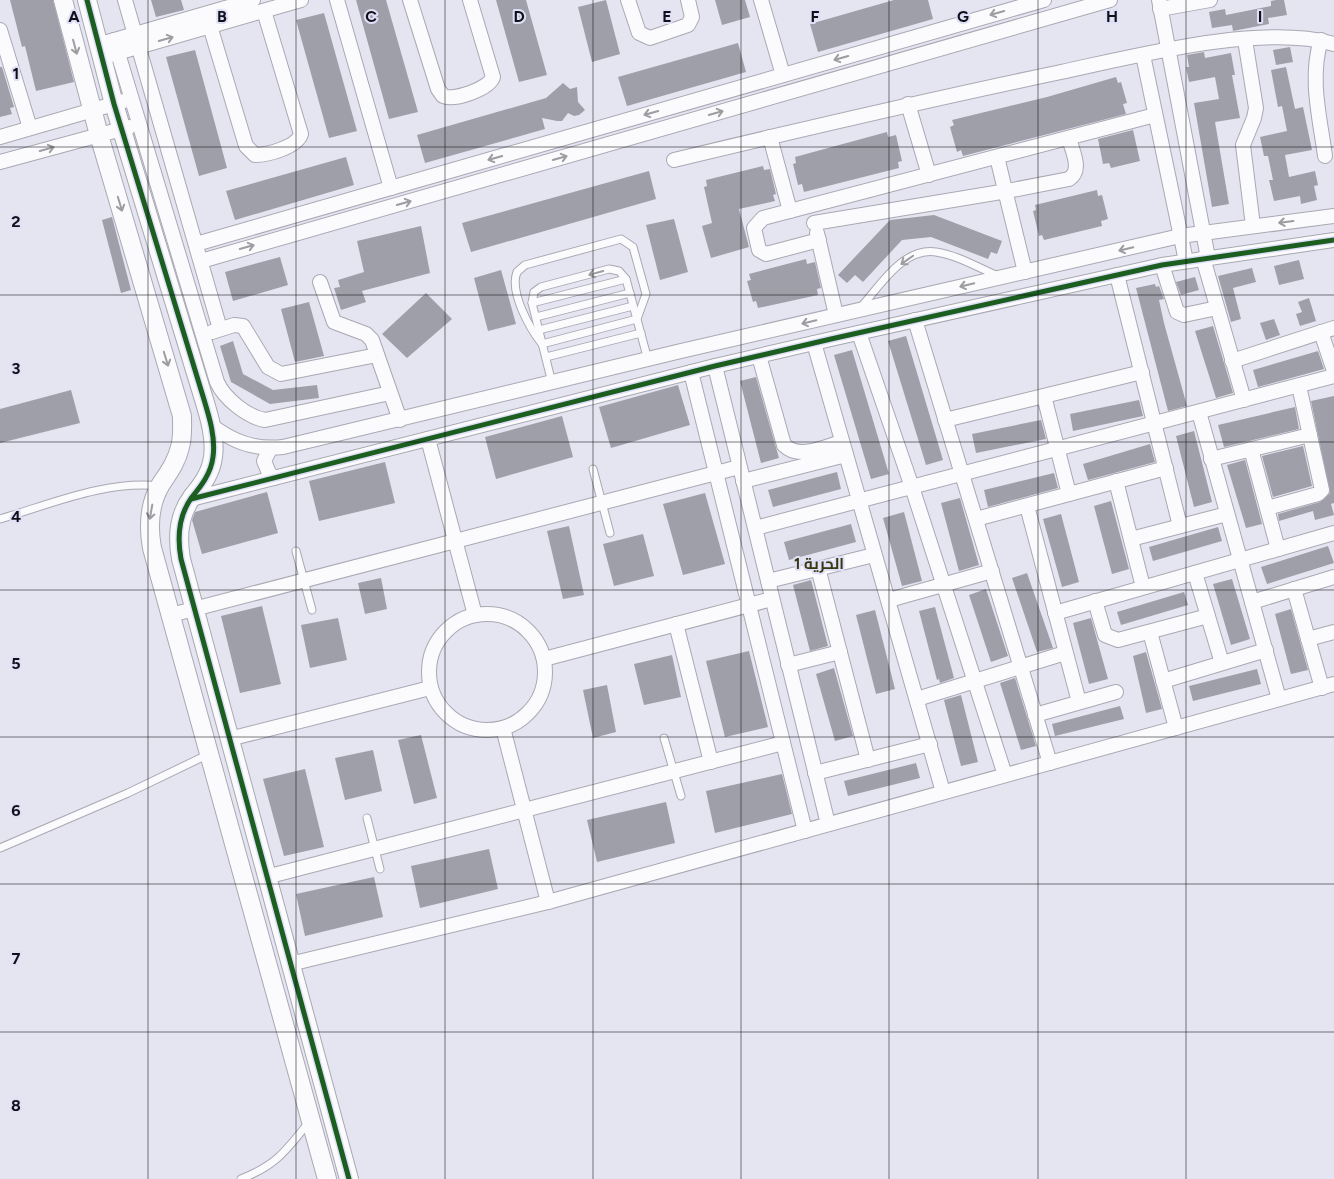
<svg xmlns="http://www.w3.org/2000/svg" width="1334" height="1179" font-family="Figtree,Cairo,sans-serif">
<rect width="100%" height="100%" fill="#e5e5f2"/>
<!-- building -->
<g fill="#9f9fa9">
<path d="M10 0H53L74 82 36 91 25 46 22 47Z"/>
<path d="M151 0H181L184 10 156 17Z"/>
<path d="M356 0H386L418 112 389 119Z"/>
<path d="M496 0H526L547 75 519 82Z"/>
<path d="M606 0 620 54 592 62 578 7Z"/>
<path d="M715 0H745L750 17 722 25Z"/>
<path d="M894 0H928L933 19 818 52 810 24Z"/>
<path d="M1276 0H1284L1287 15 1268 18 1269 24 1233 31 1232 25 1212 28 1209 12 1225 9 1226 15 1271 6V1Z"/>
<path d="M324 13 357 131 329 138 296 20Z"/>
<path d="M738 43 746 72 627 106 618 77Z"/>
<path d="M1290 47 1293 62 1276 65 1273 50Z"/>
<path d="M195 50 227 168 199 176 166 57Z"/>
<path d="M1204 52 1205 58 1231 53 1235 75H1232L1240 118 1215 122 1229 204 1212 207 1194 103 1219 99 1215 77 1189 82 1186 67H1189L1187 55Z"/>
<path d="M0 67H2L14 107 10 108 12 114 0 117Z"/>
<path d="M1286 67 1295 109 1303 107 1312 150 1285 155 1289 177 1315 171 1318 185 1314 186 1317 200 1301 204 1300 196 1274 201 1269 180H1273L1268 156H1264L1260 137 1287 131 1282 106 1278 107 1271 70Z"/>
<path d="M1116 77 1118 83 1121 82 1127 103 1123 104 1126 114 963 156 961 150 957 152 950 127 954 125 952 120 1047 97Z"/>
<path d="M563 83 570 89 577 87 578 102 585 110 579 115 574 116 568 113 562 121H557L542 118 545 129 425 163 417 135 546 98Z"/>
<path d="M1133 130 1140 161 1111 168 1109 163 1103 164 1098 139Z"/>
<path d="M887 132 888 137 896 135 902 161 898 162 899 168 804 192 802 184 798 185 793 164 796 163 795 157Z"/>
<path d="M346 157 354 185 235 220 226 191Z"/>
<path d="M763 166 764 170 770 169 776 194 773 195 775 201 739 209 749 247 711 258 702 226 712 223 704 187 707 186 706 180Z"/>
<path d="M649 171 656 199 471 252 462 223Z"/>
<path d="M1097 190 1098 196 1102 195 1108 219 1101 221 1102 226 1044 240 1042 235 1039 236 1033 211 1036 210 1035 205Z"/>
<path d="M934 215 1002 241 997 254 991 252 988 259 931 237 902 240 863 282 855 275 847 283 838 275 890 220Z"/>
<path d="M112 217 131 290 121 293 102 220Z"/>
<path d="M674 219 688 272 660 280 646 225Z"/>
<path d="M421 226 430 273 362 291 366 302 341 310 334 288 340 287 338 280 364 272 357 241Z"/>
<path d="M280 257 288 285 233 301 225 272Z"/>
<path d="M806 259 807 264 815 262 821 288 817 289 818 295 758 308 756 301 753 302 747 281 751 280 749 274Z"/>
<path d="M1299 260 1304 279 1279 285 1274 266Z"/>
<path d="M1252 268 1256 282 1233 288 1241 319 1231 322 1218 276Z"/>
<path d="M501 270 516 324 488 331 474 278Z"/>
<path d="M1195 277 1199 290 1181 295 1176 282Z"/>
<path d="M1155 284 1156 287 1159 286 1164 299 1159 300 1164 323 1187 406 1168 411 1136 288Z"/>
<path d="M426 293 452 319 407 358 382 334Z"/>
<path d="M1309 298 1316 321 1300 326 1296 314 1302 312 1298 302Z"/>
<path d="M309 302 324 356 295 362 281 309Z"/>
<path d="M1274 319 1280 335 1266 340 1260 323Z"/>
<path d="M1213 326 1233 393 1216 398 1195 331Z"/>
<path d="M906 336 943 460 926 465 888 341Z"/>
<path d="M233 341 243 374 273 390 317 385 319 398 270 404 231 382 220 346Z"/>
<path d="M852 350 889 474 871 479 834 355Z"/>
<path d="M1318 351 1324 369 1258 387 1253 370Z"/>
<path d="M756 377 779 458 761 463 740 381Z"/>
<path d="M678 385 690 425 611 448 599 407Z"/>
<path d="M71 390 80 423 0 443V409Z"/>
<path d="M1334 396V503L1331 504 1334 515 1315 520 1313 511 1279 521 1278 514 1320 502 1330 493 1311 401Z"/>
<path d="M1139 400 1143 416 1073 431 1070 414Z"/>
<path d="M1295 407 1299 429 1224 447 1218 425Z"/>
<path d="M562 416 573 457 496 479 485 437Z"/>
<path d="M1041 420 1046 439 976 453 972 434Z"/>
<path d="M1194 431 1212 502 1194 507 1176 436Z"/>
<path d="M1150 444 1155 462 1088 480 1083 464Z"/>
<path d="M1303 446 1312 486 1273 497 1262 456Z"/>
<path d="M1245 460 1262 524 1246 528 1227 465Z"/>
<path d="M385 462 395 503 319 521 309 481Z"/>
<path d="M837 472 841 489 773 507 768 490Z"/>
<path d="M1054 473 1058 488 988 507 984 490Z"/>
<path d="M267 492 278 533 202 554 192 520 195 512Z"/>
<path d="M705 493 725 564 683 575 663 504Z"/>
<path d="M960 498 979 565 959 571 941 503Z"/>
<path d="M1111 501 1129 569 1112 574 1094 506Z"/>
<path d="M904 512 922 581 902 586 883 518Z"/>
<path d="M1061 514 1079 582 1062 587 1043 519Z"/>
<path d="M851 524 856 542 789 560 784 542Z"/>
<path d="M569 526 584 595 563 599 547 531Z"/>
<path d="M1218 527 1222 541 1153 561 1149 547Z"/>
<path d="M643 534 654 576 614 586 603 544Z"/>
<path d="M1328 546 1334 563 1267 584 1261 567Z"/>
<path d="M1027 573 1053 648 1037 652 1012 578Z"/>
<path d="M381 578 387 609 365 614 358 583Z"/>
<path d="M1232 579 1250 639 1231 645 1213 584Z"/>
<path d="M811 580 828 646 810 651 793 585Z"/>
<path d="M986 589 1008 656 991 662 969 595Z"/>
<path d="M1184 592 1188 605 1121 625 1117 612Z"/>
<path d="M262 606 281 684 240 693 221 616Z"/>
<path d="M935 607 954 678 940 683 939 679 937 680 919 611Z"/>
<path d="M1291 609 1308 670 1291 674 1275 614Z"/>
<path d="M875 610 895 689 876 694 856 615Z"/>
<path d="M338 618 347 660 310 668 301 625Z"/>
<path d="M1091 618 1108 679 1089 684 1073 623Z"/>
<path d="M749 651 768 727 725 737 706 661Z"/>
<path d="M1146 652 1162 709 1146 713 1133 656Z"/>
<path d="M672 655 681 697 644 705 634 664Z"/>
<path d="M834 668 853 736 835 741 816 674Z"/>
<path d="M1257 669 1261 684 1193 701 1189 686Z"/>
<path d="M1015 678 1036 746 1021 750 1000 683Z"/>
<path d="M607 685 616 732 593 738 583 690Z"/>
<path d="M961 695 978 762 961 766 944 700Z"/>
<path d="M1120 706 1124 719 1055 736 1052 724Z"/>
<path d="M421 735 437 798 414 804 398 740Z"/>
<path d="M373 750 382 791 345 800 335 758Z"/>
<path d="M916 763 920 778 848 796 844 781Z"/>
<path d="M305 769 324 847 284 856 263 779Z"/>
<path d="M782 774 792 814 715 833 706 791Z"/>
<path d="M666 802 675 843 597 862 587 820Z"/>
<path d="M489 849 498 889 420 908 411 866Z"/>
<path d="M374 877 383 917 305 936 296 894Z"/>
</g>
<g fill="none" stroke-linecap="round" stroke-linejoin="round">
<defs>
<g id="service">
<path d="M621 239 633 247 646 294 637 319 542 344C530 329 509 292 517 272L525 265Z"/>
<path d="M532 303 626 279"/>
<path d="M861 307C880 286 903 247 936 252 957 255 979 268 998 276"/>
<path d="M536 317 630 293"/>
<path d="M539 330 633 306"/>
<path d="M546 357 641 333"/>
<path d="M552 383 532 303 534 292 541 287 609 269 619 271 626 279 648 360"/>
<path d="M593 469 610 533"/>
<path d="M0 519C51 504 106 480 160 486"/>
<path d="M296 551 312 610"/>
<path d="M664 738 681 796"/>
<path d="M367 818 380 869"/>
<path d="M0 848 128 793 209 754"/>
<path d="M241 1179C276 1165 286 1151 309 1122"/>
</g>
<g id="minor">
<path d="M125 0 220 329"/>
<path d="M337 0 391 188"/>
<path d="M410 0 438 89 443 96C454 101 489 89 493 77L470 0"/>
<path d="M628 0 639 33 650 38 688 25 692 17 688 0"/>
<path d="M761 0 783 75"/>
<path d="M1159 0 1208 258"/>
<path d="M1160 9 1210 0"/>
<path d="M210 26 246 146 255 155C268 155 297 147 301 134L264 11"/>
<path d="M0 30 30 128"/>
<path d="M114 40 217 382C224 398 247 417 265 420L390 393"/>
<path d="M1245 40 1256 108 1254 118 1243 145 1253 226"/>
<path d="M1321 40C1309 78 1320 118 1325 156"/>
<path d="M104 43 253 0"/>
<path d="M110 55 301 0"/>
<path d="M1143 55 1186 261"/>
<path d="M908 104 929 175"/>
<path d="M0 137 124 101"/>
<path d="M770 137 790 211"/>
<path d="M997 157 1025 272"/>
<path d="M674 160C803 129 932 99 1061 72 1136 56 1262 23 1334 44"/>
<path d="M0 162 129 127"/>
<path d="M814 223 1007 191 1069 179C1083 170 1072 151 1069 138"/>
<path d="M817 233 836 315"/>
<path d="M819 240 766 254 759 250 754 228 763 218 1155 115"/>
<path d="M196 244 1044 0"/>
<path d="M1203 258 1244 400"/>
<path d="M201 261 1110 0"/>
<path d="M1162 265 1177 312 1184 315 1217 308"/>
<path d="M1117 275 1180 526"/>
<path d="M320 282 334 322 366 334 372 340 400 420"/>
<path d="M915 320 1050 763"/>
<path d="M212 332 234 325 243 326 268 367 281 374 377 355"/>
<path d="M1321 332 1334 371"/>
<path d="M859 333 912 487 1005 775"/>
<path d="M814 343 943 792"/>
<path d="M759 356 784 445C799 460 824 447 842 442"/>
<path d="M1232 361 1334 328"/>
<path d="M715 366 828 824"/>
<path d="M691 372 805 831"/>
<path d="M1044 396 1069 494"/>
<path d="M1199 412 1279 699"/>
<path d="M945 420 1142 372"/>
<path d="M211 425C233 442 255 450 283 447L681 351 1180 236 1334 216"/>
<path d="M428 439 475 615"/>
<path d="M270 449 264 461 269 473 274 478"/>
<path d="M1251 449 1278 549"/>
<path d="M1211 459 1310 435"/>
<path d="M743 481 846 455"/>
<path d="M1116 481 1143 587"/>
<path d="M191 499 715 366 831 339 1162 265 1334 240"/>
<path d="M1027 506 1079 702"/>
<path d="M1267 508 1318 494 1322 490 1299 386"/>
<path d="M976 519 1166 468"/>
<path d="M755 528 1334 376"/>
<path d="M1131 539 1227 514"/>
<path d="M818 568 868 760"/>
<path d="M1195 573 1222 663"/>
<path d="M768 581 874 555"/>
<path d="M1294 589 1322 688"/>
<path d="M889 600 992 571"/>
<path d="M1095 601 1105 635 1118 640 1208 616"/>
<path d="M1252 602 1334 577"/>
<path d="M1055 613 1334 533"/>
<circle cx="487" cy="672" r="58"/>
<path d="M171 615 739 467"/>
<path d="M676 624 711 762"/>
<path d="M1150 632 1176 728"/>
<path d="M1308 639 1334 632"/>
<path d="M544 659 772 599"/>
<path d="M788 665 840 652"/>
<path d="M1163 681 1266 650"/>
<path d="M917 699 1065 653"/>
<path d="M1035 715 1116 692"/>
<path d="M503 728 548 902"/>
<path d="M229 739 430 688"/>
<path d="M815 773 930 744"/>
<path d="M266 877 783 743"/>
<path d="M290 964 548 902 1334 684"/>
</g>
<g id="tertiary">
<path d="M63 0 99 135 182 416C182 426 183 437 180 447 177 461 169 472 161 484 149 504 148 526 152 548L327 1179"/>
<path d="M87 0 114 104 202 393C208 413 216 436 213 457 211 473 202 485 192 497 178 516 177 537 181 559L349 1179"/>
</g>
</defs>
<!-- service casing -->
<use href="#service" stroke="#a9a8b3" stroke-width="9"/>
<!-- minor casing -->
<use href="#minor" stroke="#a9a8b3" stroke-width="16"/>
<!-- tertiary casing -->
<use href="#tertiary" stroke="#a9a8b3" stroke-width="20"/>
<!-- service -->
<use href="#service" stroke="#fbfbfd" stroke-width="7"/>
<!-- minor -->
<use href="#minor" stroke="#fbfbfd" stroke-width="14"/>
<!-- tertiary -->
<use href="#tertiary" stroke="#fbfbfd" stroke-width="18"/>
<defs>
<g id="cycleway">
<path d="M87 0 114 104 202 393C208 413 216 436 213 457 211 473 202 485 192 497 178 516 177 537 181 559L349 1179"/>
<path d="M191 499 715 366 831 339 1162 265 1334 240"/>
</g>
</defs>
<!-- cycleway casing -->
<use href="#cycleway" stroke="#e0dff8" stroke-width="8"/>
<!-- cycleway -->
<use href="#cycleway" stroke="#1b5e20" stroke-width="5"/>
</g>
<!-- one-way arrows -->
<defs><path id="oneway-shaft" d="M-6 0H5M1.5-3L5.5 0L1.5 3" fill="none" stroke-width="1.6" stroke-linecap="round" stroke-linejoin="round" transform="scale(1.25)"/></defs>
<g stroke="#9d9da1">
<use href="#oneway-shaft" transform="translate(997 13) rotate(164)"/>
<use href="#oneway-shaft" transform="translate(166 39) rotate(-16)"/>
<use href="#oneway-shaft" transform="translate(75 47) rotate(75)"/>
<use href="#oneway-shaft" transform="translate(841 58) rotate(164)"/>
<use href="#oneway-shaft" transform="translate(651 113) rotate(164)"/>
<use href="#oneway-shaft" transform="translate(716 113) rotate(-16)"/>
<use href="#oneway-shaft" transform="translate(47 149) rotate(-15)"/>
<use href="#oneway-shaft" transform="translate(495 158) rotate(164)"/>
<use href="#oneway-shaft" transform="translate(560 158) rotate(-16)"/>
<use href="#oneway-shaft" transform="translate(404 203) rotate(-16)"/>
<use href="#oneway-shaft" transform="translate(120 204) rotate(73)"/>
<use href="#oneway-shaft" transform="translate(1286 222) rotate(173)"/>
<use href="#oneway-shaft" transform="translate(247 247) rotate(-16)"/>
<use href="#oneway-shaft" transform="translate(1126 249) rotate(167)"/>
<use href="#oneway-shaft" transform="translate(907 260) rotate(145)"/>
<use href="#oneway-shaft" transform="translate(596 273) rotate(165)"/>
<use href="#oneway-shaft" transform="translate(967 285) rotate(167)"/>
<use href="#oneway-shaft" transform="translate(809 322) rotate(167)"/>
<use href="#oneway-shaft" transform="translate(166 359) rotate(73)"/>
<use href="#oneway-shaft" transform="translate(151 512) rotate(100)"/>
</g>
<!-- grid -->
<path fill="none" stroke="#101018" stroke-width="1" stroke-opacity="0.55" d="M148 0V1179M296 0V1179M445 0V1179M593 0V1179M741 0V1179M889 0V1179M1038 0V1179M1186 0V1179M0 147H1334M0 295H1334M0 442H1334M0 590H1334M0 737H1334M0 884H1334M0 1032H1334"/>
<g text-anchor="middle" stroke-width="4" stroke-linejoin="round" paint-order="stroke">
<!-- neighbourhood labels -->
<g font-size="15" font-weight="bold" fill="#38370e" stroke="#e0dff8">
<text x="819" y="569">الحرية 1</text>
</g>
</g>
<g font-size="16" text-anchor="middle" font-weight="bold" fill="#101018" stroke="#e0dff8" stroke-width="4" stroke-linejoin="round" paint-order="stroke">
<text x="74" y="22">A</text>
<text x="222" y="22">B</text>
<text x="371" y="22">C</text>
<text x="519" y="22">D</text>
<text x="667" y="22">E</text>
<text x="815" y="22">F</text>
<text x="963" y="22">G</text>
<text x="1112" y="22">H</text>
<text x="1260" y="22">I</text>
<text x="16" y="79">1</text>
<text x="16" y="227">2</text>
<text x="16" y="374">3</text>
<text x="16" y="522">4</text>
<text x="16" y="669">5</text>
<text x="16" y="816">6</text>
<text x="16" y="964">7</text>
<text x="16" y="1111">8</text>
</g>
</svg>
